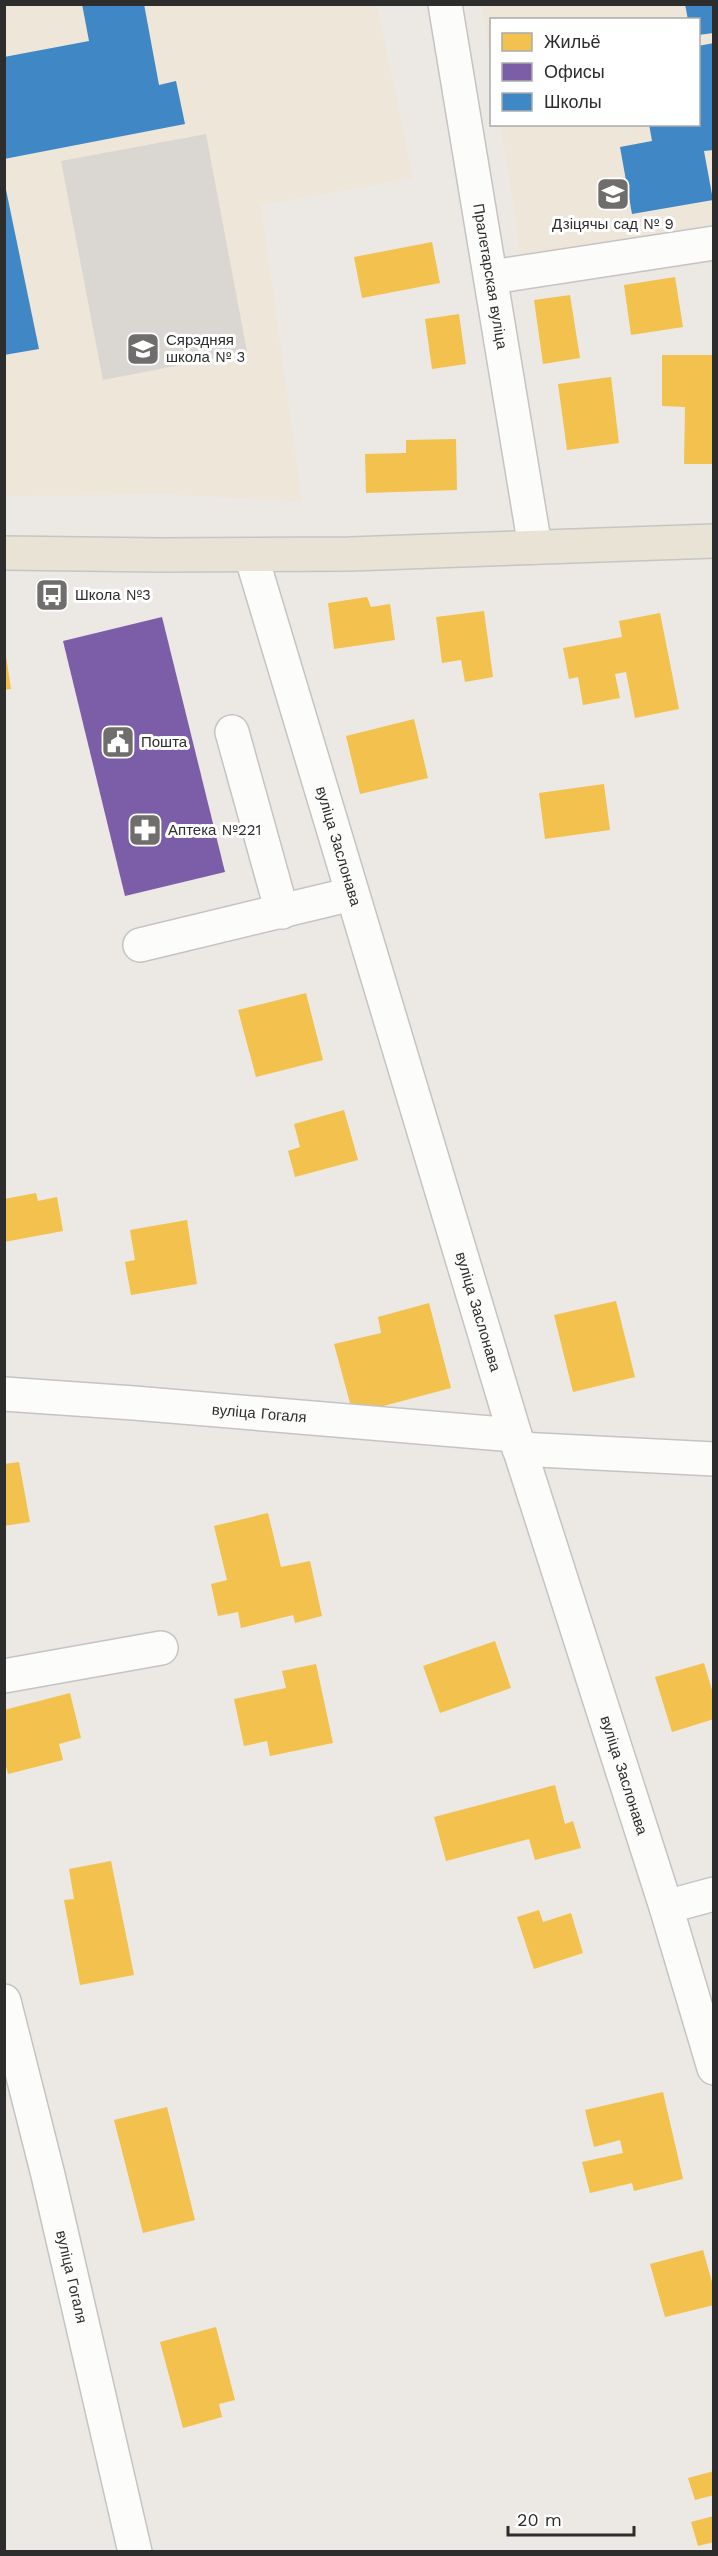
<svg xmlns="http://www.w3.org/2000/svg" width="718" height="2556" font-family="'Work Sans',sans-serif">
<rect width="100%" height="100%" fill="#ece8e4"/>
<!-- education -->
<g fill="#eee6d8">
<path d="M4 5H377L413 178 261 205 302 502 166 494 5 496Z"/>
<path d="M482 5H713V263L526 289 501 125 698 124V20H492L491 66Z"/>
</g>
<!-- plaza -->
<path fill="#dad6d2" d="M206 134 247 352 103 380 61 161Z"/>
<!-- homes -->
<g fill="#f2c14e">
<path d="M432 242 440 283 362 298 354 257Z"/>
<path d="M675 277 683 327 631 335 624 285Z"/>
<path d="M570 295 580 358 543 364 534 300Z"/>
<path d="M459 314 466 364 432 369 425 319Z"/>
<path d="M662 355H714V464H684L685 407 662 406Z"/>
<path d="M611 377 619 443 567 450 558 384Z"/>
<path d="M456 439 457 490 366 493 365 454 406 453V440Z"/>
<path d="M367 597 371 607 390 604 395 640 334 649 328 603Z"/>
<path d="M484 611 493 677 465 682 461 660 442 663 436 617Z"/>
<path d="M660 613 679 709 635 718 626 672 615 674 620 698 583 705 578 677 569 679 563 648 622 637 619 621Z"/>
<path d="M4 642 11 689 4 690Z"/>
<path d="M414 719 428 778 360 794 346 736Z"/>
<path d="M604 784 610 830 545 839 539 793Z"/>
<path d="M306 993 323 1060 256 1077 238 1010Z"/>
<path d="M344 1110 358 1160 295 1177 288 1151 300 1147 294 1124Z"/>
<path d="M36 1193 38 1201 57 1197 63 1231 4 1242V1199Z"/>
<path d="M187 1220 197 1284 131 1295 125 1262 135 1260 130 1230Z"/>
<path d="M616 1301 635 1377 573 1392 554 1315Z"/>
<path d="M429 1303 451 1388 353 1414 334 1344 381 1333 378 1317Z"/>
<path d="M19 1462 30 1522 4 1526V1464Z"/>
<path d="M268 1513 281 1567 310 1561 322 1616 295 1623 293 1615 241 1628 238 1612 218 1616 211 1584 227 1580 214 1526Z"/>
<path d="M495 1641 511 1688 440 1713 423 1666Z"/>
<path d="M704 1663 714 1697V1719L672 1732 655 1677Z"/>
<path d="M316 1664 333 1743 270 1756 267 1741 244 1746 234 1699 286 1688 282 1671Z"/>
<path d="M70 1693 81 1738 59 1744 63 1760 8 1774 4 1759V1710Z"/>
<path d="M555 1785 565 1824 573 1821 581 1848 535 1860 529 1839 446 1861 434 1817Z"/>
<path d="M111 1861 134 1975 80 1985 64 1900 74 1899 69 1869Z"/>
<path d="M539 1910 543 1922 571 1913 583 1953 534 1969 517 1917Z"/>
<path d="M663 2092 683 2179 634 2191 632 2183 590 2193 582 2162 623 2153 620 2140 594 2147 585 2110Z"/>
<path d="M167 2107 195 2220 143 2233 114 2120Z"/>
<path d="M703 2250 714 2289V2305L665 2317 650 2264Z"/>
<path d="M216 2327 235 2400 219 2404 222 2417 183 2428 160 2342Z"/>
<path d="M714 2471V2495L695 2500 688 2478Z"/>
<path d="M714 2516V2542L698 2546 691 2522Z"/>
</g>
<!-- offices -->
<path fill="#7b5ea7" d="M162 617 225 872 125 896 63 641Z"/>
<!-- schools -->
<g fill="#3f88c5">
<path d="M82 4H144L159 85 176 81 185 124 4 159V57L89 41Z"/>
<path d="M685 4H714V33L698 35V20H688Z"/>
<path d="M714 43V150L704 151 713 200 632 214 620 147 652 141 649 124H698V46Z"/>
<path d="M4 180 39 349 4 355Z"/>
</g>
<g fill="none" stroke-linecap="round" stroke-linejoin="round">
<defs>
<g id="minor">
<path id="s1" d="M445 4 535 547"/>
<path d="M492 277 714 243"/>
<path id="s2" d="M251 555 515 1435 666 1907 714 2068"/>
<path d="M232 732 282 912"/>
<path d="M140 945 352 894"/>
<path id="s3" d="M4 1394 134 1403 515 1435"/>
<path d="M519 1449 714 1459"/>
<path d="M4 1676 161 1648"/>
<path d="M666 1907 714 1894"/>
<path id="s4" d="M4 2001 48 2175 135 2552"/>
</g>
<path id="major" d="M4 553 160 555 350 554 714 541"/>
</defs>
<!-- minor casing -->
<use href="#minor" stroke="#c5c4c4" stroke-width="36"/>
<!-- major casing -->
<use href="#major" stroke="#c6c5c3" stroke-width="36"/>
<!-- minor -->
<use href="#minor" stroke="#fcfcfb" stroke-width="33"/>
<!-- major -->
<use href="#major" stroke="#e9e3d5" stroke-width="33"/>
</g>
<!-- icons -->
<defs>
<symbol id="school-square" viewBox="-11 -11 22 22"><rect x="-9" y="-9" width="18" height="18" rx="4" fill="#706e6d" stroke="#fff"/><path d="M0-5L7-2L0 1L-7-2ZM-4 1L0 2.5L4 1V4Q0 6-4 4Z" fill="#fff"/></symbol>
<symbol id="bus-square" viewBox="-11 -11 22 22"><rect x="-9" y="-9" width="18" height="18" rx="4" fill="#706e6d" stroke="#fff"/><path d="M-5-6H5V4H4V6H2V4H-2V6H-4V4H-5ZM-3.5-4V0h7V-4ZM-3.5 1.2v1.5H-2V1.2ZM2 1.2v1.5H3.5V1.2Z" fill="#fff"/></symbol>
<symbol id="civic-square" viewBox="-11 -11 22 22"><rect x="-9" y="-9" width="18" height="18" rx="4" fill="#706e6d" stroke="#fff"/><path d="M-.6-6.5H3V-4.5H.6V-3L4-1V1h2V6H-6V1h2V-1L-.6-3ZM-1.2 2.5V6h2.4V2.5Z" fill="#fff"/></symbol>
<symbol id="pharmacy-square" viewBox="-11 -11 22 22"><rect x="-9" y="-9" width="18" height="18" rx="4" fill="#706e6d" stroke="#fff"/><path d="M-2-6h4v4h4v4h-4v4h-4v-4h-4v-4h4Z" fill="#fff"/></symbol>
</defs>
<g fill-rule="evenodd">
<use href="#school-square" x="594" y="175" width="38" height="38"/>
<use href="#school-square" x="124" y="330" width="38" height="38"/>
<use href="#bus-square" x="33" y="576" width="38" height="38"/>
<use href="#civic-square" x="99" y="723" width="38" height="38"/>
<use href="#pharmacy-square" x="126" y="811" width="38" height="38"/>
</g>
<g text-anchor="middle" stroke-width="6" stroke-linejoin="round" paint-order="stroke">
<!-- poi labels -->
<g font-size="15" fill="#2d2d2d" stroke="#fff" text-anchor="start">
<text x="613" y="229" text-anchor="middle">Дзіцячы сад № 9</text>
<text x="166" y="345">Сярэдняя<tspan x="166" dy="17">школа № 3</tspan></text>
<text x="75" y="600">Школа №3</text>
<text x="141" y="747">Пошта</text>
<text x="168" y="835">Аптека №221</text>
</g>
<!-- street labels -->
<g font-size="15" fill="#2d2d2d" stroke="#fff">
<text dy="5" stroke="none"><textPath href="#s1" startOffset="276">Пралетарская вуліца</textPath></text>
<text dy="5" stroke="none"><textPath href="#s2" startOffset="304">вуліца Заслонава</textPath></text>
<text dy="5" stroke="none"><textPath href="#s2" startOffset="790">вуліца Заслонава</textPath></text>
<text dy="5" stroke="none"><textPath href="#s3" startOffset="256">вуліца Гогаля</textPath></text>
<text dy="5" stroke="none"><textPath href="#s2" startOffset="1276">вуліца Заслонава</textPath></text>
<text dy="5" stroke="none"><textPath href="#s4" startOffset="284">вуліца Гогаля</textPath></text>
</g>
</g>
<!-- border -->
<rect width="718" height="2556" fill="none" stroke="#2d2d2d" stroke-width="12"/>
<!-- legend -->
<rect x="490" y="18" width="210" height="108" fill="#ffffff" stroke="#ababab" stroke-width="1.5"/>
<rect x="502" y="33" width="30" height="18" fill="#f2c14e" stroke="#ababab" stroke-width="1.5"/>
<text x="544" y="48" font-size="18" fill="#2d2d2d">Жильё</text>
<rect x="502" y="63" width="30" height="18" fill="#7b5ea7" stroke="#ababab" stroke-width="1.5"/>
<text x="544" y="78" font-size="18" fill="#2d2d2d">Офисы</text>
<rect x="502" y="93" width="30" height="18" fill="#3f88c5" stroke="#ababab" stroke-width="1.5"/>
<text x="544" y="108" font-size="18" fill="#2d2d2d">Школы</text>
<!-- scale -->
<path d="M508 2526v9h126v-9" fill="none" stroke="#2d2d2d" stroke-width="3"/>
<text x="517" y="2526" font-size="18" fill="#2d2d2d" stroke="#ffffff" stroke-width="4.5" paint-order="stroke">20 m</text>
</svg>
